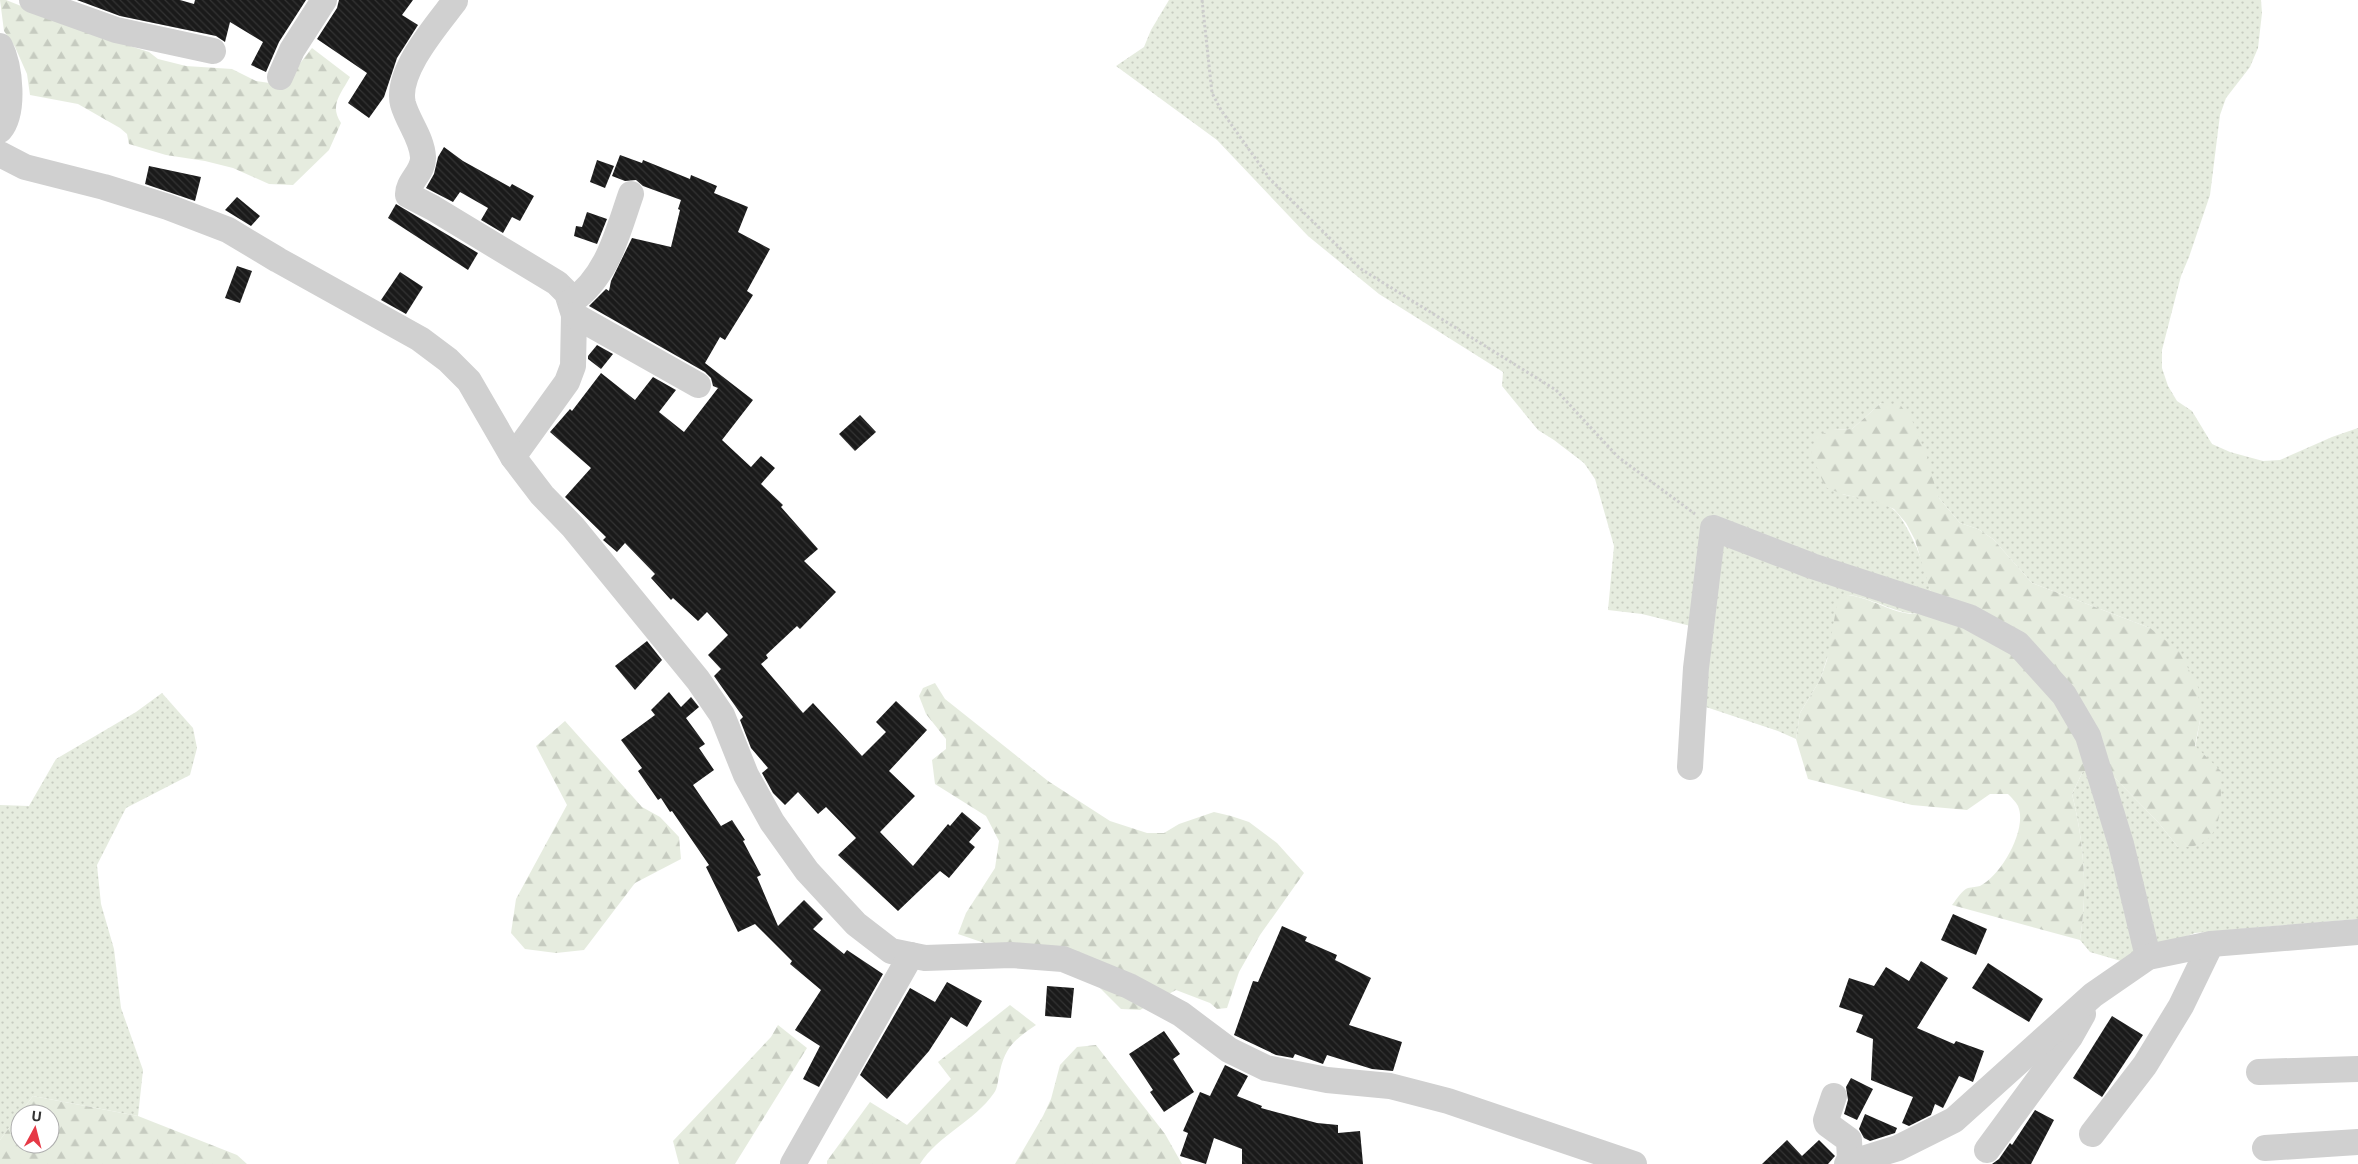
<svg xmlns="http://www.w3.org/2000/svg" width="2358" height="1164" font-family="'Open Sans',sans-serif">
<defs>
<pattern id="grass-dots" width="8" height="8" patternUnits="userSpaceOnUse" patternTransform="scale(1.25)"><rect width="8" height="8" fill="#e6ecdf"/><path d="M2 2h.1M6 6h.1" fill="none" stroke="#c6cbc0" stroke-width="1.8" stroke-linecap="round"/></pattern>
<pattern id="forest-firs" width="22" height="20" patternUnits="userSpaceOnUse" patternTransform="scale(1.25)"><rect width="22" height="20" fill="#e6ecdf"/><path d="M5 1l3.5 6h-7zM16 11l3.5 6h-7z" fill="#c6cbc0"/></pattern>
<pattern id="building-back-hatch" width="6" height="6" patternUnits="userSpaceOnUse" patternTransform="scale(1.25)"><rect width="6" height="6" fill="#1a1a1a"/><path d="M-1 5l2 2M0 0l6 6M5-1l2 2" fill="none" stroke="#333"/></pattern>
</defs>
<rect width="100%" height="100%" fill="#fff"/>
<!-- grass -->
<g fill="url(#grass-dots)">
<path d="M1169 0H2261L2262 13 2258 48 2250 67 2226 98 2220 115 2210 195 2189 257 2181 276 2162 350V368L2168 386 2177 401 2192 411 2212 444 2230 452 2263 461 2280 460 2332 437 2358 428V919L2195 933 2121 961 2090 952 2080 940C2088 890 2084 842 2072 794L2083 771H2108L2158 822 2178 847 2200 720 2150 628 2032 583 1993 539 1978 529 1960 523 1938 497 1881 403 1852 429 1833 430 1842 494C1858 498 1881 499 1894 510 1907 520 1932 579 1930 594 1929 600 1926 607 1923 613 1901 618 1873 597 1848 595L1820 680 1800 713 1796 739 1778 731 1706 707 1711 631 1642 614 1608 610 1614 546 1595 479 1584 463 1554 440 1538 430 1502 386 1503 372 1379 294 1308 236 1217 140 1116 66 1144 47 1151 30Z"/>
<path d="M162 693 193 728 197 748 190 775 126 808 97 865 101 904 114 949 121 1008 143 1070 138 1116 33 1096 0 1140V805L29 806 56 759 136 712Z"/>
</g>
<!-- forest -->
<g fill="url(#forest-firs)" fill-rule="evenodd">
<path d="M0 0H6L89 33 149 52 158 59 186 66 232 69 256 81 283 85 312 48 350 77C341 94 329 105 341 123L329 150 293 185 269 184 233 168 205 161 166 155 129 144 127 134 120 128 78 104 30 95 27 74 15 47 4 31Z"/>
<path d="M1881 403 1901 406 1912 420 1927 457 1938 497 1960 523 1978 529 1993 539 2032 583 2150 628 2179 651 2198 687 2200 720 2195 746 2221 771C2220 795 2226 836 2197 845 2192 847 2184 847 2178 847L2158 822 2108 771H2083L2072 794C2084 842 2088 890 2080 940L1952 905C1957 899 1962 890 1968 888 1972 887 1977 887 1980 886 2001 876 2028 829 2018 806 2016 802 2011 797 2008 794H1990L1967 810 1912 805 1808 779 1796 739 1800 713 1820 680 1827 660 1837 604 1848 595C1874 598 1900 619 1923 613L1931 593 1915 540 1906 523 1894 509 1877 502 1842 494 1825 487 1811 453 1816 436 1833 430 1852 429Z"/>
<path d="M935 683 945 699 1048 781 1110 821 1147 833H1164L1179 824 1214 812 1231 816 1249 822 1277 843 1304 873 1260 935 1239 972 1227 1008 1217 1009 1210 1003 1176 990 1140 1010 1121 1009 1100 988 1084 964 993 946 958 934 966 913 995 868 999 841 986 816 935 784 932 760 946 749V739L926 714 919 696 923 688Z"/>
<path d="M565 721 642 807 660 817 679 837 681 859 635 883 584 950 556 953 525 949 511 933 516 899 567 805 536 746Z"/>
<path d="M1010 1005 1036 1025C1016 1039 1006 1045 1000 1071 998 1078 998 1088 994 1093 974 1122 938 1135 920 1164H827V1161L870 1102 907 1125 951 1079 938 1062Z"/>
<path d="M778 1025 807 1048 735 1164H679L673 1141 771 1037Z"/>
<path d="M1096 1045 1165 1134 1182 1164H1015L1043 1116 1051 1099 1060 1065 1077 1047Z"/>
<path d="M33 1096 138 1116 237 1155 247 1164H0V1140ZM20 1114H50V1144H20Z"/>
</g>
<!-- building -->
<g fill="url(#building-back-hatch)">
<path d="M77 0H180L194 4 195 0H306L279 42 266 72 251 65 263 42 230 22 225 42 216 36 120 16Z"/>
<path d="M339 0H413L402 15 418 25 397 58 384 97 369 118 348 103 367 73 317 39 337 8Z"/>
<path d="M444 147 463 161 510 187 512 184 534 196 520 221 512 217 503 233 481 220 488 208 460 192 453 202 426 188 434 174 438 157Z"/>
<path d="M620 155 642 163 643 160 690 179 691 175 717 186 714 193 748 207 738 232 770 249 747 291 753 295 725 340 720 337 705 363 753 400 722 440 751 467 761 456 775 468 761 484 783 505 781 507 818 549 804 561 836 592 800 629 797 626 766 655 768 658 761 664 803 713 813 703 862 756 886 732 876 722 896 701 927 730 889 771 915 796 880 832 913 866 948 824 950 826 962 812 981 828 969 842 975 847 949 878 940 871 898 911 838 855 856 838 826 807 818 814 798 792 785 805 773 793 762 773 768 768 751 748 740 720 743 717 714 676 721 669 708 655 728 635 707 612 698 621 673 598 671 600 651 578 655 574 625 543 617 552 603 540 606 537 565 497 591 468 550 432 570 409 572 411 601 373 635 400 653 377 676 390 659 412 684 432 718 388 713 386 711 378 705 372 589 306 606 289 609 291 611 281 632 238 671 247 680 210 678 209 681 200 643 186 636 180 625 181 612 176Z"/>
<path d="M597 160 614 166 605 188 590 182Z"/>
<path d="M149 166 201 177 195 201 145 184Z"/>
<path d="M237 197 260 216 251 226 225 210Z"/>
<path d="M396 204 478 253 468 270 388 218Z"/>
<path d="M587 212 607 219 597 244 574 236 576 226 582 227Z"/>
<path d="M237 266 252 271 240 303 225 298Z"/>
<path d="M400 272 423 287 406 314 381 300Z"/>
<path d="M597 345 613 354 601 369 588 359V356Z"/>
<path d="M860 415 876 432 855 451 839 434Z"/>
<path d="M647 641 662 660 635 690 615 666Z"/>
<path d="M669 692 681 707 691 697 699 707 686 718 705 744 699 748 714 770 693 785 721 826 732 820 745 840 743 841 761 875 757 877 778 926 804 900 823 919 813 929 844 954 847 950 883 974 819 1087 803 1079 820 1046 795 1030 821 990 790 964 792 961 755 924 738 932 706 867 709 865 672 811 670 812 661 798 658 800 638 771 642 768 621 740 655 715 651 710Z"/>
<path d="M1953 914 1987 929 1976 955 1941 940Z"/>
<path d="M1282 926 1307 937 1305 941 1337 955 1335 960 1371 978 1349 1025 1402 1042 1393 1071 1372 1069 1327 1055 1323 1064 1295 1054 1293 1058 1276 1055 1234 1035 1253 981 1258 982Z"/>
<path d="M1921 961 1948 978 1917 1028 1954 1044 1956 1041 1984 1051 1973 1082 1959 1076 1943 1108 1935 1104 1931 1115 1909 1126 1902 1123 1913 1097 1871 1080 1873 1039 1856 1032 1863 1015 1839 1007 1849 978 1874 986 1886 967 1909 981Z"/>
<path d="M1988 963 2043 999 2029 1022 1972 988Z"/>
<path d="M947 982 982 1001 967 1027 951 1017 929 1051 887 1099 860 1075 910 988 935 1002Z"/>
<path d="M1047 986 1074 988 1071 1018 1045 1016Z"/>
<path d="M2112 1016 2143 1035 2102 1097 2073 1078Z"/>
<path d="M1164 1031 1180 1054 1173 1059 1194 1092 1164 1112 1150 1092 1153 1090 1129 1054Z"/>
<path d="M1225 1065 1248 1076 1237 1096 1262 1106 1261 1108 1317 1123 1338 1125V1133L1360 1131 1363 1164H1242V1149L1214 1138 1206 1164 1180 1156 1188 1133 1183 1131 1200 1092 1210 1096Z"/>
<path d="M1851 1078 1873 1089 1857 1120 1844 1114 1848 1100 1846 1087Z"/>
<path d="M2035 1110 2054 1120 2031 1164H1992L1999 1159 2010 1143 2012 1145Z"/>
<path d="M1865 1114 1897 1128 1895 1133 1870 1141 1864 1138 1859 1129Z"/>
<path d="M1787 1140 1802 1156 1819 1140 1835 1156 1828 1164H1762Z"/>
</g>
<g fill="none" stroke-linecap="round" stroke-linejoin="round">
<!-- path -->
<path stroke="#cdcdcd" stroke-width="3" stroke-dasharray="2.5 2.5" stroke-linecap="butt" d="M1202 0 1212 93 1221 110 1270 179 1361 269 1556 390 1618 457 1695 514"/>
<!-- minor -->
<g stroke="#d0d0d0" stroke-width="26">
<path d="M32 0 116 30 213 51"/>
<path d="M455 1C437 25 395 72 403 104 408 122 422 138 423 157 424 172 407 182 408 195L433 208 557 283 567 293 574 315 573 366 567 382 513 457"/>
<path d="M0 46C10 66 15 112 0 130"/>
<path d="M280 77 292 50 324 0"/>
<path d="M0 154 25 167 104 187 168 207 228 230 278 260 420 339 448 360 469 381 513 457 542 495 573 527 698 680 722 715 746 775 772 822 807 871 856 924 891 951 925 958 1011 955 1063 959 1129 986 1181 1014 1229 1050 1266 1068 1327 1080 1390 1086 1448 1101 1634 1164"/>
<path d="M571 302C608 276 617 234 631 194"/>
<path d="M574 315 698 385"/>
<path d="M1690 767 1696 668 1713 528 1812 566 1969 617 2018 644 2064 695 2088 736 2121 844 2148 957"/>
<path d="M2259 1072 2358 1069"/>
<path d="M1834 1096 1826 1120 1827 1124 1849 1140 1850 1161"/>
<path d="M2092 1134 2145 1065 2181 1006 2211 944"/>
<path d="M2265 1148 2358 1142"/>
<path d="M1987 1150 2070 1037 2083 1014"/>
<path d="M793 1164 911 955"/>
<path d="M1847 1164 1898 1148 1954 1120 2093 995 2148 957 2211 944 2358 932"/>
</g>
</g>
<!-- north arrow -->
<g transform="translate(35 1129) rotate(7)"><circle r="24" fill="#ffffff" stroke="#adadad"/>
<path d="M0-4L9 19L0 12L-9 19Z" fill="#e63946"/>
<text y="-8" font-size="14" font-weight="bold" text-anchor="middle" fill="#333333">U</text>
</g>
</svg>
